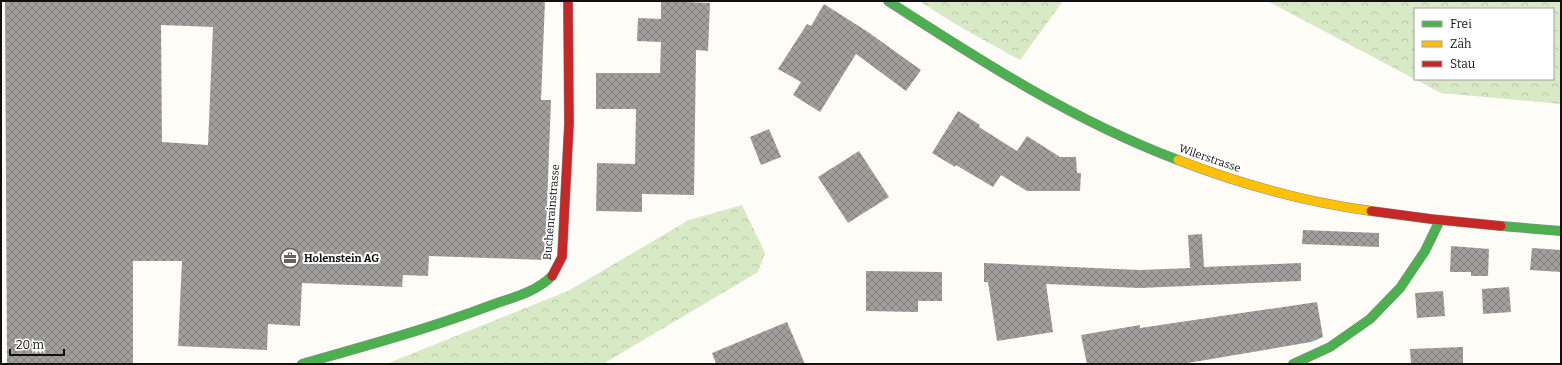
<svg xmlns="http://www.w3.org/2000/svg" width="1562" height="365" font-family="Bitter,serif">
<defs>
<pattern id="forest-crowns" width="20" height="18" patternUnits="userSpaceOnUse"><rect width="20" height="18" fill="#d8eac5"/><path d="M2 6a3 3 0 1 1 6 0M12 15a3 3 0 1 1 6 0" fill="none" stroke="#b8c8a8"/></pattern>
<pattern id="building-cross-hatch" width="8" height="8" patternUnits="userSpaceOnUse"><rect width="8" height="8" fill="#a19f9c"/><path d="M0 0l8 8M0 8l8-8" fill="none" stroke="#82807e"/></pattern>
</defs>
<rect width="100%" height="100%" fill="#fdfcf7"/>
<!-- forest -->
<g fill="url(#forest-crowns)" fill-rule="evenodd">
<path d="M919 1H1063L1020 60 957 25Z"/>
<path d="M1267 1H1561V104L1441 93ZM1415 9H1553V79H1415Z"/>
<path d="M742 205 765 253 758 272 603 364H386L568 291 689 220Z"/>
</g>
<!-- building -->
<g fill="url(#building-cross-hatch)" fill-rule="evenodd">
<path d="M5 1H545L541 100H551L545 260 429 256 428 276 403 275 402 287 302 283 300 326 268 324 267 350 178 346 182 261H133V364H7ZM161 25 213 27 208 145 162 142Z"/>
<path d="M661 1 710 3 708 51 696 50 694 195 642 194V212L596 211 597 163 635 164 636 109H596V73H660L661 42 637 41 638 18 661 19Z"/>
<path d="M824 4 868 32 921 70 906 91 856 54 820 112 793 95 801 82 778 69 807 24 811 26Z"/>
<path d="M958 111 980 125 979 127 1017 151 1027 136 1060 157H1076L1077 173H1081L1080 191H1027L1001 175 993 187 956 165 955 167 932 153Z"/>
<path d="M769 129 781 157 761 165 750 137Z"/>
<path d="M859 151 889 197 848 223 818 177Z"/>
<path d="M1303 230 1379 233V247L1302 244Z"/>
<path d="M1202 234 1204 267 1301 263V281L1140 288 1046 284 1053 332 997 341 988 282H984V263L1140 270 1190 268 1188 235Z"/>
<path d="M1451 246 1489 249 1488 276H1471V272H1450Z"/>
<path d="M1532 248 1561 250V272L1530 270Z"/>
<path d="M866 271 942 272V301H918V312L866 311Z"/>
<path d="M1509 287 1511 312 1483 314 1482 289Z"/>
<path d="M1443 291 1445 316 1417 318 1415 293Z"/>
<path d="M1317 302 1323 337 1311 342 1182 364H1087L1081 335 1140 325V328Z"/>
<path d="M787 322 805 364H716L712 353Z"/>
<path d="M1463 347V363L1411 364 1410 349Z"/>
</g>
<g fill="none" stroke-linecap="round" stroke-linejoin="round">
<defs>
<g id="fast">
<path d="M888 1C981 61 1074 121 1178 160"/>
<path d="M1501 226 1561 231"/>
<path d="M302 364C365 346 428 329 489 306 510 298 535 293 552 276"/>
<path d="M1293 364 1330 347 1370 319 1400 288 1425 251 1440 220"/>
</g>
<path id="slow" d="M1178 160C1240 184 1305 202 1371 211"/>
<g id="jam">
<path d="M1371 211 1431 219 1501 226"/>
<path d="M552 276 562 257 569 124 568 1"/>
</g>
</defs>
<!-- fast casing -->
<use href="#fast" stroke="#8e8d8b" stroke-width="10"/>
<!-- slow casing -->
<use href="#slow" stroke="#8e8d8b" stroke-width="10"/>
<!-- jam casing -->
<use href="#jam" stroke="#8e8d8b" stroke-width="10"/>
<!-- fast -->
<use href="#fast" stroke="#4caf50" stroke-width="9"/>
<!-- slow -->
<use href="#slow" stroke="#ffc107" stroke-width="9"/>
<!-- jam -->
<use href="#jam" stroke="#c62828" stroke-width="9"/>
</g>
<!-- icons -->
<defs>
<symbol id="office-ring" viewBox="-11 -11 22 22"><circle r="9.5" fill="#fff" stroke="#646362" stroke-width="1.5"/><path d="M-6-3h4V-5.5h4V-3h4V5H-6ZM-1-4.5V-3h2v-1.5ZM-6 0V1H6V0Z" fill="#646362"/></symbol>
</defs>
<g fill-rule="evenodd">
<use href="#office-ring" x="279" y="247" width="22" height="22"/>
</g>
<g text-anchor="middle" stroke-width="4" stroke-linejoin="round" paint-order="stroke">
<!-- street labels -->
<g font-size="11" fill="#111" stroke="#fff">
<text transform="translate(1210 158) rotate(19)" y="4">Wilerstrasse</text>
<text transform="translate(551 212) rotate(-85)" y="4">Buchenrainstrasse</text>
</g>
<!-- poi labels -->
<g font-size="11" font-weight="bold" fill="#111" stroke="#fff" text-anchor="start">
<text x="304" y="262">Holenstein AG</text>
</g>
</g>
<!-- border -->
<rect width="1562" height="365" fill="none" stroke="#111111" stroke-width="4"/>
<!-- legend -->
<rect x="1414" y="8" width="140" height="72" fill="#ffffff" stroke="#a0a0a0"/>
<rect x="1422" y="21" width="20" height="6" fill="#4caf50" stroke="#a0a0a0"/>
<text x="1450" y="28" font-size="12" fill="#111111">Frei</text>
<rect x="1422" y="41" width="20" height="6" fill="#ffc107" stroke="#a0a0a0"/>
<text x="1450" y="48" font-size="12" fill="#111111">Zäh</text>
<rect x="1422" y="61" width="20" height="6" fill="#c62828" stroke="#a0a0a0"/>
<text x="1450" y="68" font-size="12" fill="#111111">Stau</text>
<!-- scale -->
<path d="M10 349v6h54v-6" fill="none" stroke="#111111" stroke-width="2"/>
<text x="16" y="349" font-size="12" fill="#111111" stroke="#ffffff" stroke-width="3" paint-order="stroke">20 m</text>
</svg>
